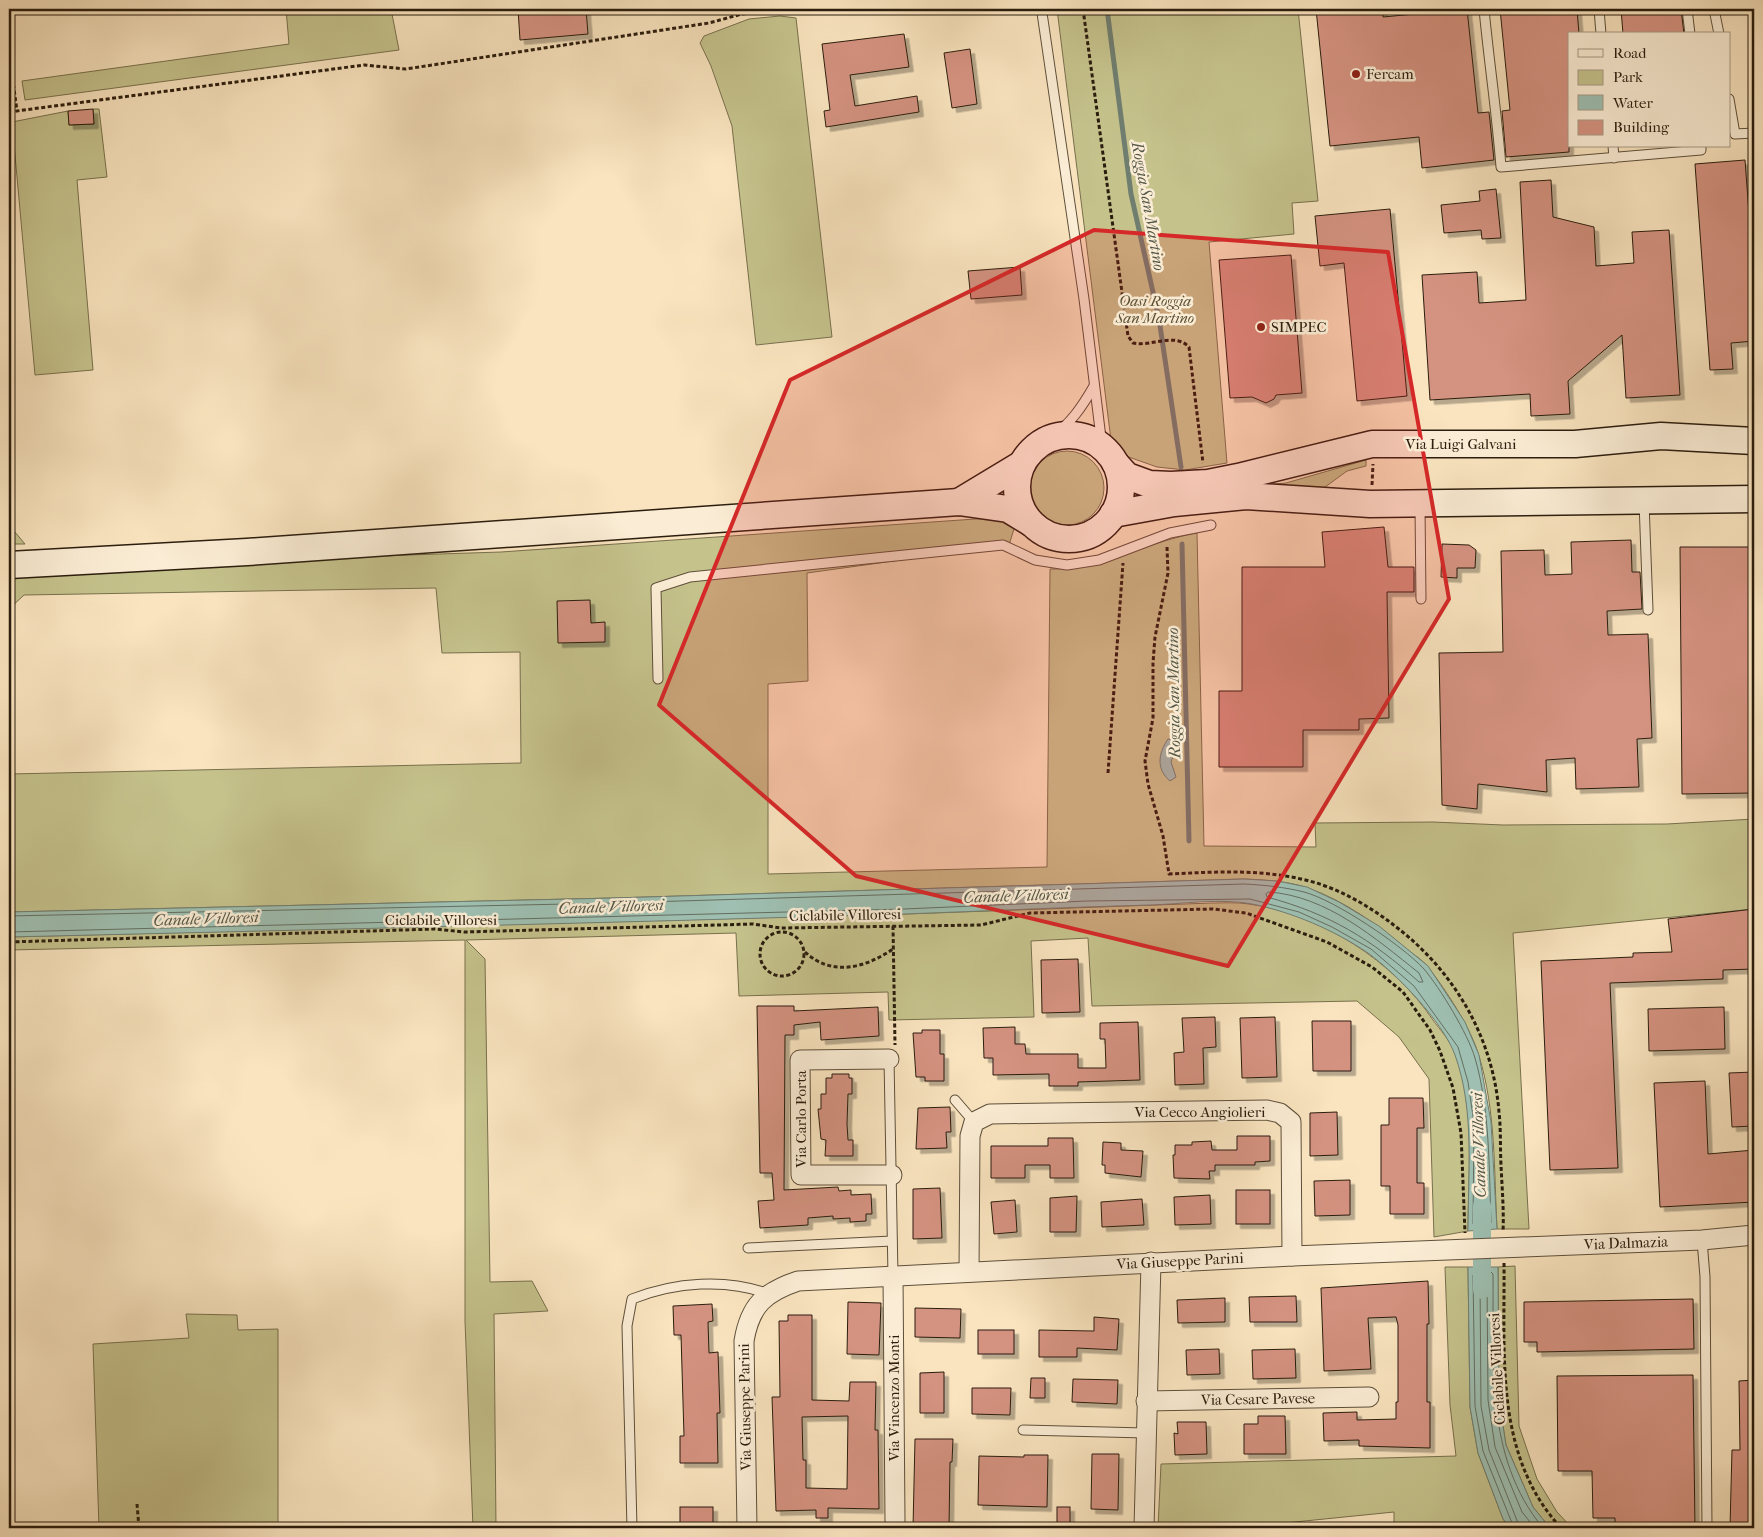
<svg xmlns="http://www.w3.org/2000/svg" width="1763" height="1537" font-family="'IM FELL French Canon',serif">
<defs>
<filter id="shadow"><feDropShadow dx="4.5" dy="4.5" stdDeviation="0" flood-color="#0004"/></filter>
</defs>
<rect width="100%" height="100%" fill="#f9e4bf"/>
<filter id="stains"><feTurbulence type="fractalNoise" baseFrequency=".004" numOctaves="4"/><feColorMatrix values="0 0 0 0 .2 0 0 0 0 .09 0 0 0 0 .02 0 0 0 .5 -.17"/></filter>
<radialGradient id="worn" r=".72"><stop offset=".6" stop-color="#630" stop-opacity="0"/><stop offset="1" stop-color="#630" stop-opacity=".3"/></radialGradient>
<!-- green -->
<g fill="#c5c28c" stroke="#78704d">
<path d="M286 9H391L399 50 25 100 22 81 289 44Z"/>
<path d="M1057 9H1298L1318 201 1292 203 1294 234 1209 242 1227 463 1185 470 1157 467 1123 455 1111 440Z"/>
<path d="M780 16 796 18 832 337 756 345 732 126 711 66 700 43 704 36 749 19Z"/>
<path d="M93 109H99L107 177 77 180 93 370 35 375 12 122 68 111 69 125 94 124Z"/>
<circle cx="1067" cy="488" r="37"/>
<path d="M1366 460V466L1347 471 1321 490 1235 488 1286 483Z"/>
<path d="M1004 517 1007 518 1014 529 1009 545 807 573 808 681 768 684V874L1047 867 1050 569C1103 570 1145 542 1197 533L1204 846 1316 847 1315 823 1433 822 1503 825 1667 824 1754 819V909L1513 933 1529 1229H1497C1494 1172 1496 1111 1479 1056 1471 1028 1446 990 1428 967 1423 960 1414 955 1408 950 1378 925 1345 901 1308 888 1288 881 1265 880 1244 879L613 898 9 912V774L521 763 520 652 442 653 436 588 24 595 9 609V568L501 552Z"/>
<path d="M9 525 25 544H9Z"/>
<path d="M1212 903C1224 903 1237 902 1249 904 1321 914 1393 961 1433 1020 1440 1030 1450 1040 1454 1051 1476 1107 1468 1172 1468 1231L1434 1237 1429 1079 1399 1037 1357 1001 1092 1006 1088 938 1031 941 1034 1017 889 1020 888 992 739 996 736 933 466 940 485 959 490 1282 532 1281 548 1311 494 1314 496 1528H473L465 1321V940L9 950V937L905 914Z"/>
<path d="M1515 1266 1519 1426 1537 1479 1557 1512 1572 1528H1550L1533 1507 1506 1445 1499 1400 1498 1267Z"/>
<path d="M1445 1267H1468L1470 1407 1478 1453 1503 1519 1510 1528H1394V1512L1235 1528H1158L1161 1464 1456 1456 1450 1405Z"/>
<path d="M186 1314 237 1315 238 1330 278 1329V1528H99L93 1344 189 1338Z"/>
</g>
<!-- water -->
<g fill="#9ebfb1" stroke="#707e70">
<path d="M1168 739 1173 740 1177 745 1171 762 1176 777 1170 781C1156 769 1158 754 1168 739Z"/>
<path d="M1244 879 1277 881 1307 887 1339 902 1379 926 1428 966 1465 1022 1479 1055 1491 1122 1497 1229 1468 1231C1468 1173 1475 1111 1455 1055 1443 1022 1397 974 1368 953 1334 930 1292 912 1252 904 1220 898 1183 904 1150 905 1069 907 987 911 905 914 607 923 308 930 9 937V912L613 898Z"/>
<path d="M1468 1267H1498L1499 1400 1506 1445 1533 1507 1550 1528H1510L1503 1519 1478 1453 1470 1407Z"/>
</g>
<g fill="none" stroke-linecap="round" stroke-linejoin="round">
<!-- shore -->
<g stroke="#646e60" stroke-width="1">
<path d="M1269 892C1327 896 1375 938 1419 973L1423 982H1419C1371 939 1330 914 1267 897L1266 894Z"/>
<path d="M9 916 613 903 1244 884C1264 885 1284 887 1304 892 1335 900 1403 946 1424 969 1440 988 1468 1034 1475 1058 1490 1110 1489 1168 1491 1223L1489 1225 1473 1224 1474 1123 1468 1082 1458 1047 1414 986 1371 949 1332 927 1299 912 1250 899 1087 901 904 909 9 932"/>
<path d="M1514 1528 1483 1451 1475 1406 1473 1275 1476 1272H1491L1493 1274C1494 1361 1484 1457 1543 1528"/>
<path d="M1520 1528 1489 1450 1481 1406 1480 1281 1482 1278 1487 1281 1488 1400 1495 1447 1522 1512 1535 1528"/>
</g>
<!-- stream -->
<g stroke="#707e70" stroke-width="5">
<path d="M1107 9 1131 194 1159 319 1181 467"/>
<path d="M1182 544 1189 841"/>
</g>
<!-- canal -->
<path stroke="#9ebfb1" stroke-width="18" d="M1482 1206V1290"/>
</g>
<!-- building -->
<g fill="#d49280" stroke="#2b1d0e" fill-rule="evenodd" filter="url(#shadow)">
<path d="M518 9H586L588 34 520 40Z"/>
<path d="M1316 9H1383V17L1467 9 1478 113 1489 112 1494 160 1422 168 1419 137 1330 146Z"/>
<path d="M1500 9H1577L1579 34H1569V152L1506 157 1502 111 1510 110Z"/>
<path d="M1621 9H1681L1684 34H1623Z"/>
<path d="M904 34 909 67 850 75 855 106 917 96 919 112 826 127 824 111 830 110 822 44Z"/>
<path d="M970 49 977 104 952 108 944 53Z"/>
<path d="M93 109 94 124 69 125 68 111Z"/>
<path d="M1745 160 1754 280V341L1731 343 1733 369 1710 370 1695 164Z"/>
<path d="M1551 180 1553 217 1594 227 1596 266 1634 263 1632 232 1669 230 1680 395 1626 398 1622 335 1568 381 1570 414 1531 416 1530 394 1430 400 1422 275 1477 272 1479 303 1526 300 1520 182Z"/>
<path d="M1496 189 1501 238 1482 239 1481 230 1444 233 1441 205 1480 201 1479 191Z"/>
<path d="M1390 209 1407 396 1357 401 1344 263 1320 266 1315 216Z"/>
<path d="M1291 255 1302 393 1276 395 1274 399 1266 403 1252 397 1230 398 1219 260Z"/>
<path d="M1020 267 1022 295 971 299 968 271Z"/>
<path d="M1384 527 1388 567H1414V592H1387L1389 718 1359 719V730H1303V767H1219V691H1242V567H1325L1322 532Z"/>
<path d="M1631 540 1632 572H1640L1642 609 1607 611 1608 635 1648 634 1652 738 1637 739 1639 787 1576 789 1575 758 1546 760 1547 792 1478 784 1477 809 1442 805 1439 653 1503 652 1501 551 1544 550 1545 575 1572 574 1571 542Z"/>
<path d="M1442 544 1469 545 1476 550 1475 568H1457V578L1441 577Z"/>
<path d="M1680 547H1754V793L1682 794Z"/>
<path d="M590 600 591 623 605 622V642L558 643 557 601Z"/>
<path d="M1754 909V969L1723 970V979L1610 983 1618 1168 1550 1170 1541 961 1633 957V953L1672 952 1668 919Z"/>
<path d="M1078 959 1080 1012 1042 1013 1041 960Z"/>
<path d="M757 1006H794V1011L878 1007 879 1036 821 1040 820 1022 794 1025V1035H785L784 1190 838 1187 839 1191 851 1190V1195L871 1194 872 1214H866V1221L850 1222V1218L833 1219V1216L808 1218V1225L760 1228 758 1201 774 1200 772 1173H760Z"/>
<path d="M1724 1007 1725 1049 1649 1051 1648 1009Z"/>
<path d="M1215 1017 1216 1047 1203 1048 1204 1084 1175 1085 1174 1053 1184 1052 1182 1018Z"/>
<path d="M1275 1017 1277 1077 1242 1078 1240 1018Z"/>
<path d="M1312 1021H1351V1071H1313Z"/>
<path d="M1138 1022 1140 1080 1078 1082V1086H1049V1074L993 1075V1058H984L983 1028 1015 1027V1044H1025L1026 1054H1078V1068H1106L1105 1039H1100V1023Z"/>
<path d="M922 1030H940V1054H944V1081H925V1077H916L913 1033H922Z"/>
<path d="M1754 1072V1126L1732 1127 1729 1073Z"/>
<path d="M832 1074H849V1078H852V1094H848L847 1124 848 1140H853V1156H825L826 1140 821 1139 818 1109H821V1094H826V1078H832Z"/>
<path d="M1705 1081 1708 1154 1754 1150V1202L1660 1207 1654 1083Z"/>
<path d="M1389 1098H1423L1424 1128H1417V1183H1424V1214H1390V1186H1381V1125H1389Z"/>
<path d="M950 1107 951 1132H946L947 1148 916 1149 918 1108Z"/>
<path d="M1337 1112 1338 1155 1310 1156V1113Z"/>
<path d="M1237 1136H1270V1161L1255 1162V1165H1215V1171H1209L1210 1179 1174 1178 1173 1155H1175V1145H1192V1142L1211 1141 1212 1150H1237Z"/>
<path d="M1048 1138H1073L1074 1178H1050V1165H1025V1178H991V1146H1048Z"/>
<path d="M1103 1142 1121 1143V1150L1143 1151 1141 1177 1105 1173V1165H1102Z"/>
<path d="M1350 1180V1215L1315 1216 1314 1181Z"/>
<path d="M940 1188 942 1238 913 1239V1189Z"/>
<rect x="1236" y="1190" width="34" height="34"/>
<path d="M1210 1195 1211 1224 1175 1225 1174 1197Z"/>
<path d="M1077 1196 1076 1232H1050V1198Z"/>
<path d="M1142 1199 1144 1225 1102 1227 1101 1202Z"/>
<path d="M1015 1200 1017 1232 994 1234 991 1202Z"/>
<path d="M1428 1281 1429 1324H1427V1402H1430V1448L1359 1446V1440L1324 1441 1323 1413 1357 1412V1420L1396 1419V1402H1398V1325L1396 1317 1368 1318 1371 1369 1324 1371 1321 1288Z"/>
<path d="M1296 1296 1297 1322H1250L1249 1297Z"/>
<path d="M1225 1298V1322L1178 1323 1177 1300Z"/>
<path d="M1693 1299 1694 1349 1537 1352V1342H1524V1302Z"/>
<path d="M848 1302 881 1303 879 1355 847 1354Z"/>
<path d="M712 1304 713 1321 708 1322 709 1353 718 1352 720 1413H717L718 1463H680V1436H684L681 1335H674L673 1306Z"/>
<path d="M915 1308 961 1309 960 1338 915 1337Z"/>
<path d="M788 1315H812V1400L849 1401 850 1382H876L875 1430H878L879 1509 828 1508V1518H816V1510L776 1511 772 1397H780L779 1321H788ZM848 1416 847 1489 806 1488V1460H803L802 1417Z"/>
<path d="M1094 1317 1119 1319 1117 1350 1077 1348V1357H1039V1330L1094 1331Z"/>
<rect x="978" y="1330" width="36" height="24"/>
<path d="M1219 1349 1220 1374 1187 1375 1186 1350Z"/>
<path d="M1295 1349 1296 1378 1253 1379 1252 1350Z"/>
<path d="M944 1372V1413H920V1373Z"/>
<path d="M1693 1375 1695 1528H1615V1518H1593L1592 1471H1558L1557 1376Z"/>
<path d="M1031 1378H1045V1398H1030Z"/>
<path d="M1073 1379 1118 1380 1117 1404 1072 1402Z"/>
<path d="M1754 1380V1528H1730L1732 1450H1740L1739 1381Z"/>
<path d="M972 1388H1011L1010 1415 972 1414Z"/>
<path d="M1258 1416H1285L1286 1454H1244V1424H1258Z"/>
<path d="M1177 1422H1206L1207 1454 1175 1455 1174 1433 1178 1434Z"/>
<path d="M915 1439H953L952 1462H950L949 1528H913Z"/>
<path d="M1092 1454H1119L1118 1510 1091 1509Z"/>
<path d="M1024 1455H1048L1047 1507 978 1505 979 1456 1024 1457Z"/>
<rect x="680" y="1507" width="33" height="21"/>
<rect x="1057" y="1507" width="13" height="21"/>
</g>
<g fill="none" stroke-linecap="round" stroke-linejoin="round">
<defs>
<g id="service">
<path d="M1484 9C1489 62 1497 114 1501 167L1701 150V146"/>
<path d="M1599 9 1601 34"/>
<path d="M1687 9 1690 34"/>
<path d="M1714 9 1719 34"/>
<path d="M1042 13 1084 299 1102 446"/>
<path d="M1729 99 1735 134 1754 133"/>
<path d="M1613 146 1614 158"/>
<path d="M1052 437C1071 423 1082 407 1094 386"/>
<path d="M1644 502 1648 610"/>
<path d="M1420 506 1421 599"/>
<path d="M658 679 656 588 690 577 1003 545 1035 560 1067 565 1099 560 1170 533 1211 525"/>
<path d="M889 1059 893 1276"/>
<path d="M955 1100 974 1122"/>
<path d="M1702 1240 1705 1277 1707 1528"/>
<path d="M748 1248 892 1241"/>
<path d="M1023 1430 1146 1433"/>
<path d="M632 1528 627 1326 632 1299C675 1282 726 1278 769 1294"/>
</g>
<g id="minor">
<path d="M889 1059 800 1060 801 1175H892"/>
<path d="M969 1272 970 1136 974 1122 990 1114 1267 1110 1280 1113 1291 1122 1292 1256"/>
<path d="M893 1276 895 1521"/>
<path d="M1146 1401 1369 1397"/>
<path d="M747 1528 744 1341C750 1305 765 1292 798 1281L1292 1256 1702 1240 1754 1235"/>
<path d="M1144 1528 1151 1262"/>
</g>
<g id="secondary">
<circle cx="1069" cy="487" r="52"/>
<path d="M1116 464 1127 476 1149 484 1171 485 1208 483 1238 477 1372 444H1575L1661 436 1754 441"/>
<path d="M959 502 1022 464"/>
<path d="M1113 514 1174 503 1246 496 1370 504 1754 499"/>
<path d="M9 565 247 552 959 502 1008 509 1031 523"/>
</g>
</defs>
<!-- service casing -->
<use href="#service" stroke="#5e4f3a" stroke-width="11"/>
<!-- minor casing -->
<use href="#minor" stroke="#5e4f3a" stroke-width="21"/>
<!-- secondary casing -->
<use href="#secondary" stroke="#2b1d0e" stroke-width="29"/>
<!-- path -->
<g stroke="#2b1d0e" stroke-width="3" stroke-dasharray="4 2.5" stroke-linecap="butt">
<path d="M1083 9 1128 336 1133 343C1151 347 1175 332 1189 347L1203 463"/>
<path d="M9 52 17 111"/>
<path d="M9 112 364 65 406 69 709 23 742 14 776 9"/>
<path d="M1372 485 1373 464"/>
<path d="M1167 547 1168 573 1155 637 1153 663V718L1145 761 1148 784 1163 836 1169 874C1214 872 1257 869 1301 879 1335 886 1368 905 1395 926 1454 971 1493 1037 1499 1112 1501 1129 1500 1147 1501 1165 1502 1187 1504 1211 1503 1232"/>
<path d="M1108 773 1123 563"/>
<path d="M893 926 895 1045"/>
<circle cx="782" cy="954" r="22"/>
<path d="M9 942 435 929 464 932 753 924 781 928 981 925 1030 913 1213 909 1246 913 1327 942 1372 967 1403 992 1430 1030 1440 1051 1453 1088 1461 1133 1465 1233"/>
<path d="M805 952C832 977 865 968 893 949"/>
<path d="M1504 1263C1505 1356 1494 1455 1561 1528"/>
<path d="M137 1504 139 1528"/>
</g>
<!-- service -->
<use href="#service" stroke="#fbedd5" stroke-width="9"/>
<!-- minor -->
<use href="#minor" stroke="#fbedd5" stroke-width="19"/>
<!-- secondary -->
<use href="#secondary" stroke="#fbedd5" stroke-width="26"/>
</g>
<!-- marked area -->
<path fill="#d62828" fill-opacity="0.2" stroke="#d62828" stroke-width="4" stroke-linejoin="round" d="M1094 230 1388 252 1449 599 1228 966 856 876 659 705 790 380Z"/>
<!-- markers -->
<g fill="#8f2418" stroke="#fbedd5" stroke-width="2">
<circle cx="1356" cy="74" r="5"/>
<circle cx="1261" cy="327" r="5"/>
</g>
<g text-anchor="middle" stroke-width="5" stroke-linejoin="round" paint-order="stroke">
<!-- poi labels -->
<g font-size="15" fill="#2b1d0e" stroke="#fbedd5" text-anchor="start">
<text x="1366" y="79">Fercam</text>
<text x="1271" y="332">SIMPEC</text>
</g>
<!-- park labels -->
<g font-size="15" font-style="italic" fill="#594f34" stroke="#fbedd5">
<text x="1155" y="306">Oasi Roggia<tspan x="1155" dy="17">San Martino</tspan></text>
</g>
<!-- street labels -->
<g font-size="15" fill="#2b1d0e" stroke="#fbedd5">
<text x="1461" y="449">Via Luigi Galvani</text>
<text transform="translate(845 915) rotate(-1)" y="5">Ciclabile Villoresi</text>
<text x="441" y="925">Ciclabile Villoresi</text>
<text x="1200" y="1117">Via Cecco Angiolieri</text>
<text transform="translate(801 1119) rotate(-90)" y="5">Via Carlo Porta</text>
<text transform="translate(1626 1243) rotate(-2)" y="5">Via Dalmazia</text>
<text transform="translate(1180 1261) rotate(-3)" y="5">Via Giuseppe Parini</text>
<text transform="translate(1497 1369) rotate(-93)" y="5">Ciclabile Villoresi</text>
<text transform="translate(894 1398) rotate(-90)" y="5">Via Vincenzo Monti</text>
<text transform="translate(1258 1399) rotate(-1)" y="5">Via Cesare Pavese</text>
<text transform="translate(745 1407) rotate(-91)" y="5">Via Giuseppe Parini</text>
</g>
<!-- water labels -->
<g font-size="16" font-style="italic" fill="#535647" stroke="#fbedd5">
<text transform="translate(1149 206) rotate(80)" y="6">Roggia San Martino</text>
<text transform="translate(1173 693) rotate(-91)" y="6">Roggia San Martino</text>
<text transform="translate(1016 895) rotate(-2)" y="6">Canale Villoresi</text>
<text transform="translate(611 906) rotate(-2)" y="6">Canale Villoresi</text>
<text transform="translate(206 918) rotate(-2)" y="6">Canale Villoresi</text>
<text transform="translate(1478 1145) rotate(-92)" y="6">Canale Villoresi</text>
</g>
</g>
<!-- margin -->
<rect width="1763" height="1537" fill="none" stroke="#f9e4bf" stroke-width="30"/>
<rect x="10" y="10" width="1743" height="1517" fill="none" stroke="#2b1d0e" stroke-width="2.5"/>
<rect x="15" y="15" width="1733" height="1507" fill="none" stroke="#2b1d0e"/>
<!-- legend -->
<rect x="1568" y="32" width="162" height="115" fill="#fbedd5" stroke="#a89a85"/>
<rect x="1578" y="49" width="25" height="8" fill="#fbedd5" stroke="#a89a85"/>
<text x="1613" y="58" font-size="15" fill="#2b1d0e">Road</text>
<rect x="1578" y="70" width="25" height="15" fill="#c5c28c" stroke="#a89a85"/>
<text x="1613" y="82" font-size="15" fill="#2b1d0e">Park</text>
<rect x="1578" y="95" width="25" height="15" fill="#9ebfb1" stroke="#a89a85"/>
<text x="1613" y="108" font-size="15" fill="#2b1d0e">Water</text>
<rect x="1578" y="120" width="25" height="15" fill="#d49280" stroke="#a89a85"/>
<text x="1613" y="132" font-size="15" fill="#2b1d0e">Building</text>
<rect width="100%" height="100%" filter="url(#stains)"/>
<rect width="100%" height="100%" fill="url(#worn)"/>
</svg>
